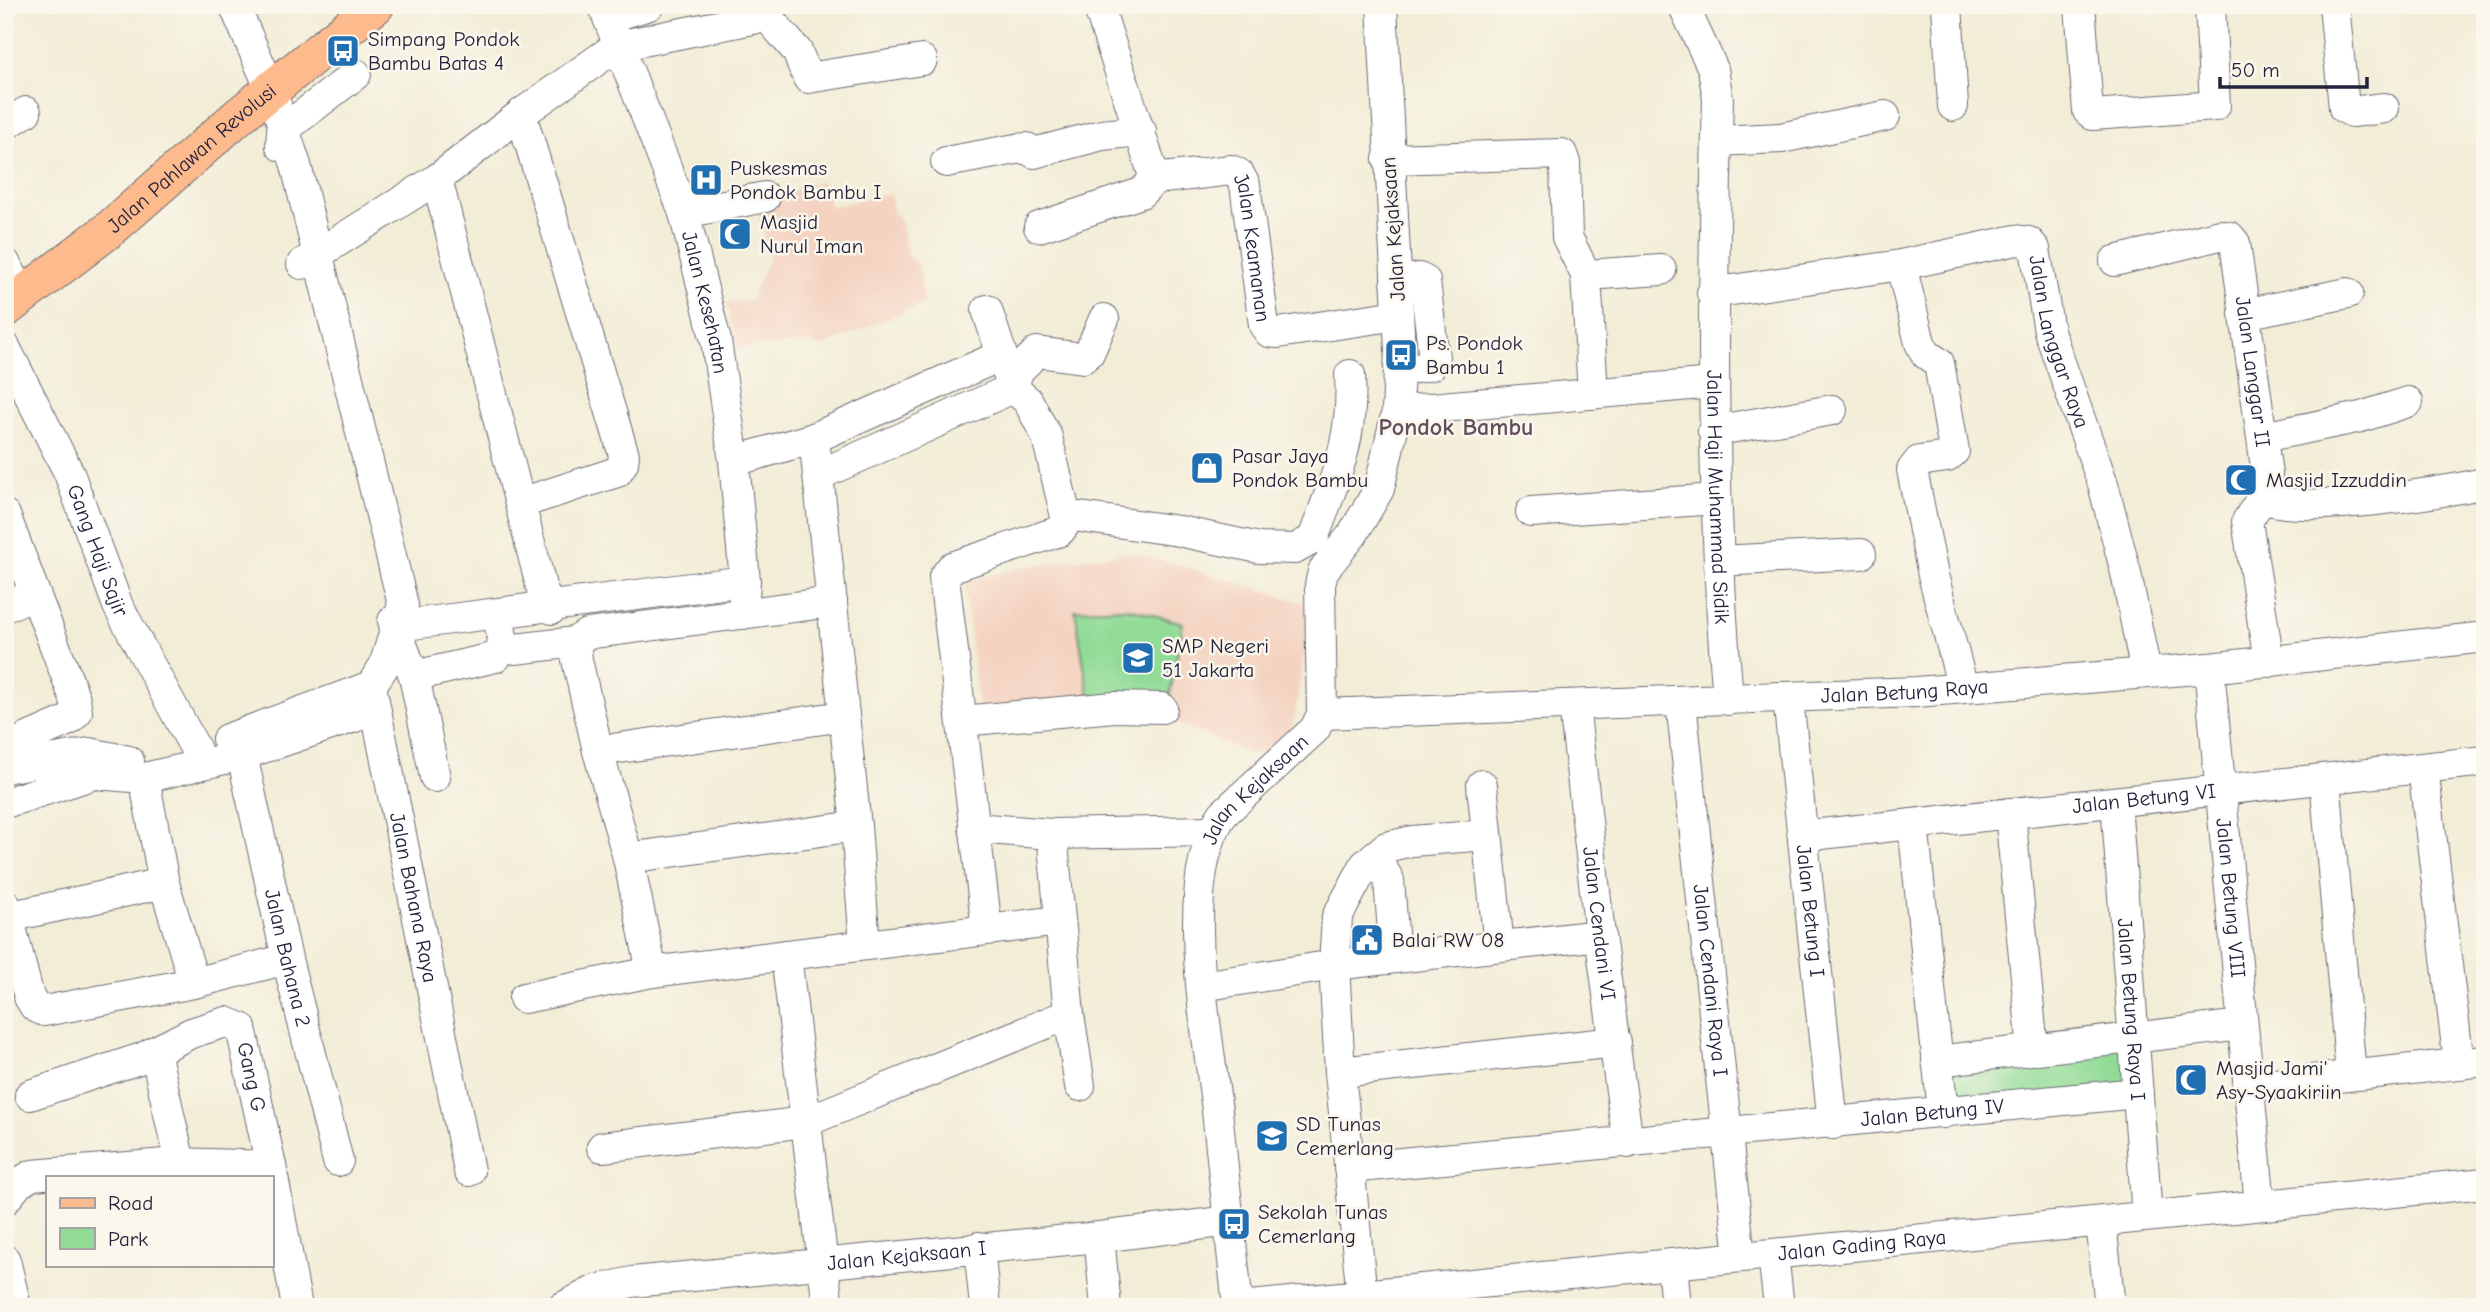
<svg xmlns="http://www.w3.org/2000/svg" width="2490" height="1312" font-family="'Comic Neue',sans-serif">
<rect width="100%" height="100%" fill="#fbf7ec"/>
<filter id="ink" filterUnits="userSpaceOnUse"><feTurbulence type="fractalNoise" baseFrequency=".0143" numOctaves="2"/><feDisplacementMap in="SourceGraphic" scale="14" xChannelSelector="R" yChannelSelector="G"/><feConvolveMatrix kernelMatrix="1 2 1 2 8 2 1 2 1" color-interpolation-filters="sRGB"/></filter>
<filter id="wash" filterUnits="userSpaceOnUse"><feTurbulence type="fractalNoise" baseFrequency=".00686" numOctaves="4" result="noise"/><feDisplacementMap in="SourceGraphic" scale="28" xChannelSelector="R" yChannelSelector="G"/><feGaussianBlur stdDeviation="1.57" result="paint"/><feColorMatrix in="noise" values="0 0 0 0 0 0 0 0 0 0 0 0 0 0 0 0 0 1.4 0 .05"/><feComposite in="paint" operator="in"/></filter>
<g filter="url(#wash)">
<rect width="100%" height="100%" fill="#f2edd7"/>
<!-- built -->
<g fill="#f4d3c1">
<path d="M821 181 831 207 890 193 894 214 899 215 908 257 919 266 924 303 821 347 810 342 737 349 727 302 750 301 769 258 756 203Z"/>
<path d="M1133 552 1312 605 1290 745 1250 754 1151 712 979 715 964 581 1029 566Z"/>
</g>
<!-- green -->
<g fill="#92db97" stroke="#5a7e69" stroke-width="2">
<path d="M1128 608 1183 623 1167 710 1089 696 1075 610Z"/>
<path d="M2123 1041 2130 1093 1947 1110 1941 1063Z"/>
</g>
</g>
<g filter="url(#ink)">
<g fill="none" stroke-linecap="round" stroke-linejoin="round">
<defs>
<g id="minor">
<path id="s1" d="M234 5 271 90 296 165 403 605 384 666 371 686 469 1171"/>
<path id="s2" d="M603 5 684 213 716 341 734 461 745 581 743 614"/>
<path d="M1098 5 1155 179"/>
<path id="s3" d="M1683 5 1713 69 1718 99C1712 300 1711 499 1728 700"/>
<path d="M1947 5 1953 106"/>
<path d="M2080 5 2088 111 2093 115 2215 106 2210 5"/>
<path d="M2334 5 2344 108 2352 112 2384 108"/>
<path d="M763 12 797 51 808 78 922 60"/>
<path d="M608 18 649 5"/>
<path d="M521 114 624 455 623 463 617 472 521 503"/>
<path d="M5 125 26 112"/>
<path d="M1717 141 1781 138 1885 116"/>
<path d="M281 146 282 131 356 74"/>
<path d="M1388 159 1562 154 1565 163 1567 237 1586 275"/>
<path d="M946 162 1016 149 1027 148 1034 153 1102 135 1141 131"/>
<path d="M437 179 542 590 552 609"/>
<path id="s4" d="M1155 179 1231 170 1239 174 1245 185 1264 325 1269 332 1278 333 1398 315"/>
<path d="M684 213 765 197"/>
<path d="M1039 227 1141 193 1155 179"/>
<path id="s5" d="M2115 261 2220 235 2230 237 2235 243 2267 474 2262 498 2247 521 2269 662"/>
<path d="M5 263 24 296"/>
<path d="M302 264 437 179 521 114 617 46 758 18 763 12V5"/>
<path d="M1901 265 1920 343 1926 354 1939 363 1954 451 1947 457 1919 461 1912 470 1933 575 1963 688"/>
<path d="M1396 281 1419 278 1425 281 1434 358 1431 365 1400 371"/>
<path id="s6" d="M1712 293 1901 265 2016 240 2029 242 2035 249 2049 331 2103 484 2126 573 2146 673"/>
<path d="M987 310 1013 388 1028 401 1047 437 1067 521 1060 531 952 567 944 577 987 929"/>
<path d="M2244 314 2348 293"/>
<path id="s7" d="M5 347 69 473 118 606 196 750"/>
<path d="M1593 394 1586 275 1661 270"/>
<path d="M1397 411 1713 383"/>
<path d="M1713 431 1832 410"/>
<path d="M2263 437 2361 417 2408 402"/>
<path d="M814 438 856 826 865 945"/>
<path d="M734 461 814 438 1000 356"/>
<path d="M819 475 1013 388 1018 371 1037 352 1083 358 1089 353 1104 319"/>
<path d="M2262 498C2303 515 2438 493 2485 483"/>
<path d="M1531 512 1716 499"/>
<path d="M5 515 75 699 77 712 69 720 5 748"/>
<path d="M1080 517 1179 531 1259 548 1295 549 1313 539C1335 478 1354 441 1350 375"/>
<path d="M1719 561 1861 554"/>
<path d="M832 602 587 634 575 642 577 660 598 751 628 858 652 972 1059 921"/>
<path d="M5 607 34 594"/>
<path d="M393 621 414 676 435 777"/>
<path d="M397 626 745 581"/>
<path d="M515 649 575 642"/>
<path id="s8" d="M2209 668 2260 1205"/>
<path d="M414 676 496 657 504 645 497 614"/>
<path id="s9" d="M1788 698 1833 1124"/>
<path id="s10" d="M1681 702 1740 1257"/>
<path id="s11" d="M1574 705 1600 935 1628 1143"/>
<path id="s12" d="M1322 714 1916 692 2209 668 2485 637"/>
<path d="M962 721 1114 707 1162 708"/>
<path d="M227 739 371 686"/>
<path d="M598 751 844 716"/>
<path id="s13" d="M242 755 287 959 338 1161"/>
<path d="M5 768 89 753 129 761"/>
<path d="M2423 768 2459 1064"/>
<path d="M144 778 164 883 194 983"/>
<path d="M2325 779 2351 1075"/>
<path d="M1482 785 1499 946"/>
<path id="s14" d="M2116 802 2147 1216"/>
<path d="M5 803 95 774 144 778 242 755 375 710"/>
<path d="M2010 813 2033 1050"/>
<path d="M1913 824 1943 1113"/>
<path d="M974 828 1052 834 1211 831"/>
<path id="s15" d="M1803 836 2485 761"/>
<path d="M1375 856 1389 880 1395 958"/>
<path d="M628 858 856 826"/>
<path d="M5 904 29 997 35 1007 44 1011 194 983 287 959"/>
<path d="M8 917 164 883"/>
<path d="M786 955 828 1307"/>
<path d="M1202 986 1334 965 1600 935"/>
<path d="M524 998 652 972"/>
<path d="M1069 1014 1080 1086"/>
<path d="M155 1051 180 1163"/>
<path d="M1937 1061 2242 1025"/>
<path d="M1340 1072 1616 1042"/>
<path d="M2247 1087 2485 1061"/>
<path id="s16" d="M30 1095 142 1058 191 1033 226 1022 241 1028 271 1166 297 1307"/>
<path d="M602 1147 805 1122 1069 1014 1052 834"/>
<path id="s17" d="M1349 1168 2138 1093"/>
<path d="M5 1200 19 1183 32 1175 177 1163 271 1166"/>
<path d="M2101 1222 2110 1307"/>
<path d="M1099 1237 1106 1307"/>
<path d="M979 1247 985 1307"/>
<path d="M1773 1254 1779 1307"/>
<path d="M5 1260 16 1307"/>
<path d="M1672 1264 1676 1307"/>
<path id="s18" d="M563 1307 596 1290 632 1282 1099 1237 1230 1221"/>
<path id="s19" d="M1238 1307C1231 1241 1224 1176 1217 1111 1208 1033 1176 880 1223 814L1315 729 1322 714 1320 585 1323 571 1353 534 1379 489 1397 411 1400 350 1382 5"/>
<path id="s20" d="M1240 1307 2485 1183"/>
<path d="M1363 1307 1340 1072 1334 965 1337 917 1365 865 1386 847 1412 841 1487 835"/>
</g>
<g id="major">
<path id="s21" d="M5 309 110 229 240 115 376 5"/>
</g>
</defs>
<!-- minor casing -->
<use href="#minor" stroke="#6b6972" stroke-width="32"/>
<!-- major casing -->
<use href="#major" stroke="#6b6972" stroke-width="39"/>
<!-- minor -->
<use href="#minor" stroke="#fff" stroke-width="30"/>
<!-- major -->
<use href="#major" stroke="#fcba8d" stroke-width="37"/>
</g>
</g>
<!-- icons -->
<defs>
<symbol id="bus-square" viewBox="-11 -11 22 22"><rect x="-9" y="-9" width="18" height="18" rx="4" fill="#1f6fb2" stroke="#fbf7ec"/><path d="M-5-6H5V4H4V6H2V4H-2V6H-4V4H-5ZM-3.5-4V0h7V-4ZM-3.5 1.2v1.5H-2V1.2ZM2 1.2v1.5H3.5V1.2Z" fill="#fff"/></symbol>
<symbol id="hospital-square" viewBox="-11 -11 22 22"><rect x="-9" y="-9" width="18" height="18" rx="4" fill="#1f6fb2" stroke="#fbf7ec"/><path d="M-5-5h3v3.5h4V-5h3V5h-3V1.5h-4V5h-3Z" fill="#fff"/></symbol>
<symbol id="mosque-square" viewBox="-11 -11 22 22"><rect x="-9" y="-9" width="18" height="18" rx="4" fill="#1f6fb2" stroke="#fbf7ec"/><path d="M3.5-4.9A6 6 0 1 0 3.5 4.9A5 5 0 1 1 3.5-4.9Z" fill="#fff"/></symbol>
<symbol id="shop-square" viewBox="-11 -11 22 22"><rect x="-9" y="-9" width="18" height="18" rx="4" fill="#1f6fb2" stroke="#fbf7ec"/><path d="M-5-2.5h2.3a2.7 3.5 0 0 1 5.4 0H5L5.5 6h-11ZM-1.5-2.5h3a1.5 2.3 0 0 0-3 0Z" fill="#fff"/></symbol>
<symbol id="school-square" viewBox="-11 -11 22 22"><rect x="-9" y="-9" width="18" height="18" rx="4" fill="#1f6fb2" stroke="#fbf7ec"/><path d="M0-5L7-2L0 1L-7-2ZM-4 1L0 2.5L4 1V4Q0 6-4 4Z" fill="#fff"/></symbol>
<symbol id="civic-square" viewBox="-11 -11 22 22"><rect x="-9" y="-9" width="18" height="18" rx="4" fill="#1f6fb2" stroke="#fbf7ec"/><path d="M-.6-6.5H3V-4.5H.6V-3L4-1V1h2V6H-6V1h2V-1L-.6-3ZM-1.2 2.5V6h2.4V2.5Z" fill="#fff"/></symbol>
</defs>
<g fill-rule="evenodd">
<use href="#bus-square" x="324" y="32" width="38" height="38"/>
<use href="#hospital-square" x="687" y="161" width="38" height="38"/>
<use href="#mosque-square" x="716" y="215" width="38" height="38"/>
<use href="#bus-square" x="1382" y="336" width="38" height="38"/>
<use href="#shop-square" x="1188" y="449" width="38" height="38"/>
<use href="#mosque-square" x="2222" y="461" width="38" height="38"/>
<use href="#school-square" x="1119" y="639" width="38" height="38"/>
<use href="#civic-square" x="1348" y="921" width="38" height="38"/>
<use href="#mosque-square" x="2172" y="1061" width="38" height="38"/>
<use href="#school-square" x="1253" y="1117" width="38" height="38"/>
<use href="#bus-square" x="1215" y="1205" width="38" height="38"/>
</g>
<g text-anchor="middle" stroke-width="5" stroke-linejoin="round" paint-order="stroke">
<!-- poi labels -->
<g font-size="21" fill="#22223b" stroke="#fbf7ec" text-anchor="start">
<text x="368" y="46">Simpang Pondok<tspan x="368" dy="24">Bambu Batas 4</tspan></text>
<text x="730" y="175">Puskesmas<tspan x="730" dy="24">Pondok Bambu I</tspan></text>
<text x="760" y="229">Masjid<tspan x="760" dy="24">Nurul Iman</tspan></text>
<text x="1426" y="350">Ps. Pondok<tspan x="1426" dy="24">Bambu 1</tspan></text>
<text x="1232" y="463">Pasar Jaya<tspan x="1232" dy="24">Pondok Bambu</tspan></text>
<text x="2266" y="487">Masjid Izzuddin</text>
<text x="1162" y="653">SMP Negeri<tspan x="1162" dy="24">51 Jakarta</tspan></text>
<text x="1392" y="947">Balai RW 08</text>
<text x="2216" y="1075">Masjid Jami'<tspan x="2216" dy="24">Asy-Syaakiriin</tspan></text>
<text x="1296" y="1131">SD Tunas<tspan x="1296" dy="24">Cemerlang</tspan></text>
<text x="1258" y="1219">Sekolah Tunas<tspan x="1258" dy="24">Cemerlang</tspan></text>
</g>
<!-- street labels -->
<g font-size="21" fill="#22223b" stroke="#fbf7ec">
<text dy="7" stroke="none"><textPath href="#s21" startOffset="240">Jalan Pahlawan Revolusi</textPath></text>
<text transform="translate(1393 229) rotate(-94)" y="7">Jalan Kejaksaan</text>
<text dy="7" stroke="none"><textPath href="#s4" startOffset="161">Jalan Keamanan</textPath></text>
<text dy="7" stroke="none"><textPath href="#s2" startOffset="315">Jalan Kesehatan</textPath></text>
<text dy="7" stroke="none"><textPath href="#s6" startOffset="427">Jalan Langgar Raya</textPath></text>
<text dy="7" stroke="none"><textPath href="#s5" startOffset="256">Jalan Langgar II</textPath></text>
<text dy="7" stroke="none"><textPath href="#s3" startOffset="499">Jalan Haji Muhammad Sidik</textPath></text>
<text dy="7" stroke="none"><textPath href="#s7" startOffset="224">Gang Haji Sajir</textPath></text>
<text dy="7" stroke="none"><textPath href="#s12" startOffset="583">Jalan Betung Raya</textPath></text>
<text dy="7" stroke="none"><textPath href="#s19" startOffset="539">Jalan Kejaksaan</textPath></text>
<text dy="7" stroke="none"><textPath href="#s15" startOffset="343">Jalan Betung VI</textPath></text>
<text dy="7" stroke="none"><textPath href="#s1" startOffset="928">Jalan Bahana Raya</textPath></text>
<text dy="7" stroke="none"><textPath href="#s8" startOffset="231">Jalan Betung VIII</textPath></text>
<text dy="7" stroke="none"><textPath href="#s9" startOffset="214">Jalan Betung I</textPath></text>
<text dy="7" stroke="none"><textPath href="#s11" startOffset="220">Jalan Cendani VI</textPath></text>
<text dy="7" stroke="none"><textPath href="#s13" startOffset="208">Jalan Bahana 2</textPath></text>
<text dy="7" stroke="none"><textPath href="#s10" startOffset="280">Jalan Cendani Raya I</textPath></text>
<text dy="7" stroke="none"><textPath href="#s14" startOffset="208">Jalan Betung Raya I</textPath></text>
<text dy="7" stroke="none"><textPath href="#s16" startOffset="276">Gang G</textPath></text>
<text dy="7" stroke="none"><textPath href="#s17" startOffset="586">Jalan Betung IV</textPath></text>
<text dy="7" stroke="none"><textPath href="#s20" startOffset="625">Jalan Gading Raya</textPath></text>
<text dy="7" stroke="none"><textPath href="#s18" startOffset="350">Jalan Kejaksaan I</textPath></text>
</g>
<!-- quarter labels -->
<g font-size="24" font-weight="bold" fill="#624e5e" stroke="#fbf7ec">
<text x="1456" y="435">Pondok Bambu</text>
</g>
</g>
<!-- margin -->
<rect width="2490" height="1312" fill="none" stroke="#fbf7ec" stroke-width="28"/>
<!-- legend -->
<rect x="46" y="1176" width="228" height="91" fill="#fbf7ec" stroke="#a4a2a5" stroke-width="2"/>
<rect x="60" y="1198" width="35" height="10" fill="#fcba8d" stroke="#a4a2a5" stroke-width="2"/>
<text x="108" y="1210" font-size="21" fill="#22223b">Road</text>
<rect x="60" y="1228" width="35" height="21" fill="#92db97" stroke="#a4a2a5" stroke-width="2"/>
<text x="108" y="1246" font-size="21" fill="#22223b">Park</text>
<!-- scale -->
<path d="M2220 77v10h147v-10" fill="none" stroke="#22223b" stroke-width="3.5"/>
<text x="2231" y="77" font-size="21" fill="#22223b" stroke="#fbf7ec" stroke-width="5" paint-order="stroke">50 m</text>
</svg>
